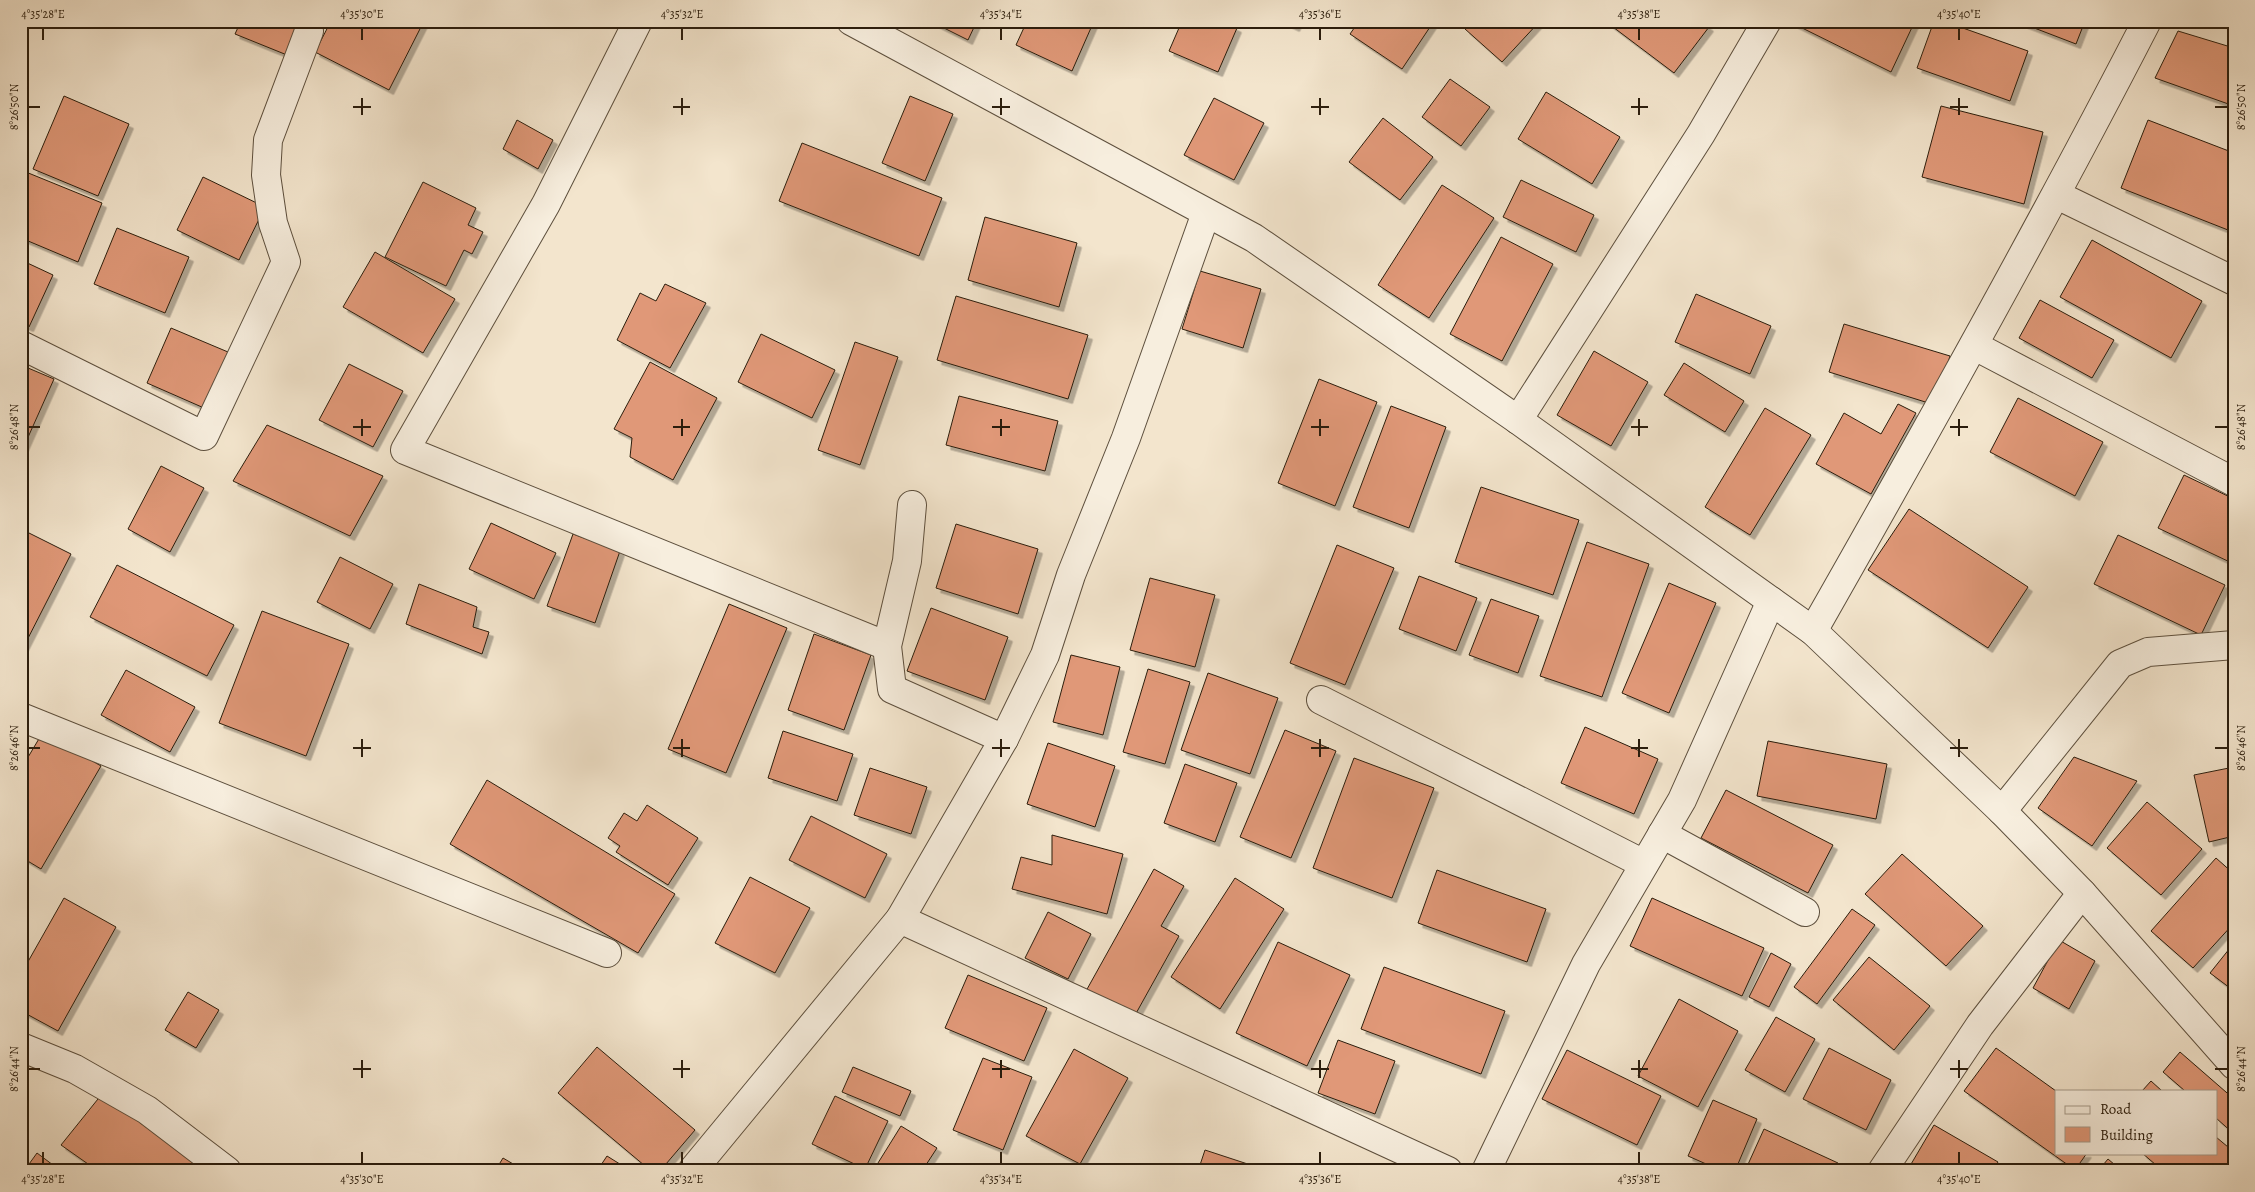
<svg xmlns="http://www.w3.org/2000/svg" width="2255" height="1192" font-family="Alegreya,serif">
<defs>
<filter id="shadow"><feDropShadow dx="4.5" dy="4.5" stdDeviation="0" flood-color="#0004"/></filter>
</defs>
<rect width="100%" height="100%" fill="#f3e5cd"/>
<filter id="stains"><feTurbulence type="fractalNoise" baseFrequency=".004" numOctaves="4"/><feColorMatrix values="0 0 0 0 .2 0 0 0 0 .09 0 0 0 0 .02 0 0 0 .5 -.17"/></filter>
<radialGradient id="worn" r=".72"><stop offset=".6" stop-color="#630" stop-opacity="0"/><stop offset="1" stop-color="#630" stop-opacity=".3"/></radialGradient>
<!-- building -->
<g fill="#e09878" stroke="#2b1d0d" filter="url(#shadow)">
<path d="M241 21H300L287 55 235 34Z"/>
<path d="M331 21H424L389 90 315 52Z"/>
<path d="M930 21H977L968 40Z"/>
<path d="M1027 21H1094L1072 71 1016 45Z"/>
<path d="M1182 21H1222L1237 28 1218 72 1169 51Z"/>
<path d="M1282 21H1298L1295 27Z"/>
<path d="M1359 21H1434L1402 69 1350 34Z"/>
<path d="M1472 21H1540L1502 62 1465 29Z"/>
<path d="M1611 21H1701L1709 27 1674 73 1609 24Z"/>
<path d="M1788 21H1915L1891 72Z"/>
<path d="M1934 21H1943L2028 51 2010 101 1917 68Z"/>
<path d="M2016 21H2085L2076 44Z"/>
<path d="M2216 21H2234V26Z"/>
<path d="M2178 31 2234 48V106L2155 78Z"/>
<path d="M1450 79 1490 107 1461 146 1422 117Z"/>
<path d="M1546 92 1620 137 1592 184 1518 139Z"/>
<path d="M64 96 129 124 98 196 33 169Z"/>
<path d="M910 96 953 114 925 181 882 163Z"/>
<path d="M1214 98 1264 123 1234 180 1184 155Z"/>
<path d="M1941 106 2043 132 2024 204 1922 177Z"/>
<path d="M1383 118 1433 157 1400 200 1349 162Z"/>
<path d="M517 120 553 140 538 169 503 149Z"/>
<path d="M2148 120 2234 153V216L2228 230 2121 188Z"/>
<path d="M802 143 942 198 919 256 779 201Z"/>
<path d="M21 170 102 203 78 262 21 238Z"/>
<path d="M203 177 265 207 239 260 177 230Z"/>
<path d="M1521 180 1594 215 1576 252 1503 217Z"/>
<path d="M423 182 476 208 468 225 483 232 472 254 464 250 446 286 385 257Z"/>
<path d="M1442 185 1494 218 1429 318 1378 285Z"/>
<path d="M985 217 1077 243 1059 307 968 280Z"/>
<path d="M117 228 189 257 165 313 94 284Z"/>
<path d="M1501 237 1553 264 1502 361 1450 334Z"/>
<path d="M2092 240 2202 301 2171 358 2060 297Z"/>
<path d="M375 252 455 299 423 353 343 307Z"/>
<path d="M21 260 53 275 29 327 21 324Z"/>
<path d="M1200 271 1261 289 1243 348 1182 329Z"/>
<path d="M665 284 706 303 670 368 617 340 640 293 656 301Z"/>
<path d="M1696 294 1771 326 1750 374 1675 342Z"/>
<path d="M956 296 1088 335 1068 399 937 360Z"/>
<path d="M2040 300 2114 340 2092 378 2019 338Z"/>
<path d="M1844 324 1950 356 1935 405 1829 372Z"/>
<path d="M171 328 228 352 204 408 147 383Z"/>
<path d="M761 334 835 370 812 418 738 382Z"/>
<path d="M855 342 898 357 860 465 818 450Z"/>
<path d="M1594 351 1648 382 1611 446 1557 415Z"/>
<path d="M650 362 717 398 673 480 630 457 632 438 614 429Z"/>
<path d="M1684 363 1744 401 1725 432 1664 395Z"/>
<path d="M349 364 403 391 373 447 319 420Z"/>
<path d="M21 365 54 379 21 453Z"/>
<path d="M1319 379 1377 402 1335 506 1278 483Z"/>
<path d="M959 396 1058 421 1045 471 946 445Z"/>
<path d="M2018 398 2103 442 2075 496 1990 452Z"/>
<path d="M1898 404 1916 413 1871 494 1816 464 1844 413 1881 434Z"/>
<path d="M1391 406 1446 427 1409 528 1353 507Z"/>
<path d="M1765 408 1811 435 1750 535 1705 507Z"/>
<path d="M267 425 383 476 350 536 233 481Z"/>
<path d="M161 466 204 488 170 552 128 529Z"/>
<path d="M2184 475 2234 499V564L2158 528Z"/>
<path d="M1481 487 1579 520 1553 595 1455 562Z"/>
<path d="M1909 509 2028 587 1988 648 1868 570Z"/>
<path d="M491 523 556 553 534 599 469 569Z"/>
<path d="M956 524 1038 549 1018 614 936 588Z"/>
<path d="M21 529 71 554 21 652Z"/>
<path d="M573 534 620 551 595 623 547 606Z"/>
<path d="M2118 535 2225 585 2201 635 2094 584Z"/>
<path d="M1587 542 1649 564 1602 697 1540 676Z"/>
<path d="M1337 545 1394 568 1345 685 1290 663Z"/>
<path d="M340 557 393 584 370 629 317 602Z"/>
<path d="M117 565 234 625 207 676 90 617Z"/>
<path d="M1419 576 1477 598 1456 651 1399 629Z"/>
<path d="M1150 578 1215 595 1195 667 1130 650Z"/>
<path d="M1669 583 1716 603 1669 713 1622 693Z"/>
<path d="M419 584 477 607 473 627 489 632 482 654 406 624Z"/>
<path d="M1491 599 1539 616 1518 673 1469 655Z"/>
<path d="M729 604 787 628 726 773 668 749Z"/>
<path d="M931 608 1008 637 985 700 907 671Z"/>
<path d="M262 611 349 644 306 756 219 723Z"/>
<path d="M814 634 871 655 844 730 788 710Z"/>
<path d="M1071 655 1120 667 1103 735 1053 722Z"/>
<path d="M1148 669 1190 682 1165 764 1123 752Z"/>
<path d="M126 670 195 707 170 752 101 715Z"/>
<path d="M1208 673 1278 698 1250 774 1181 750Z"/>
<path d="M1585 727 1658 759 1634 814 1561 783Z"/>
<path d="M1285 730 1336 751 1291 858 1240 837Z"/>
<path d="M783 731 853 754 837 801 768 778Z"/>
<path d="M43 732 101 766 41 869 21 857V769Z"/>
<path d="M1768 741 1887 764 1876 819 1757 796Z"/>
<path d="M1048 743 1115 766 1095 827 1027 804Z"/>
<path d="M2074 757 2137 781 2092 846 2038 808Z"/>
<path d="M1354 758 1434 788 1392 898 1313 868Z"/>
<path d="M1185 764 1237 783 1215 842 1164 823Z"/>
<path d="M2234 767V836L2209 842 2194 775Z"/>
<path d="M870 768 927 787 911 834 854 815Z"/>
<path d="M487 780 675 894 638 953 450 844Z"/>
<path d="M1726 790 1833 845 1808 893 1701 838Z"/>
<path d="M2147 802 2202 849 2161 895 2107 848Z"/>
<path d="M647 805 698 838 668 885 616 852 620 846 608 838 624 813 637 821Z"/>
<path d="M811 816 887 854 865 898 789 860Z"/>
<path d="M1052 835 1123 854 1107 914 1012 889 1021 857 1052 865Z"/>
<path d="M1902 854 1983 926 1946 966 1865 894Z"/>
<path d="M2216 858 2234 874V923L2193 968 2151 931Z"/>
<path d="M1154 869 1184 886 1161 926 1179 936 1134 1017 1086 991Z"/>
<path d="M1437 870 1546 909 1527 962 1418 923Z"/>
<path d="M750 877 810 908 775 973 715 943Z"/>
<path d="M1235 878 1284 909 1220 1009 1171 977Z"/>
<path d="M64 898 116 927 58 1031 21 1011V974Z"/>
<path d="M1652 898 1764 948 1742 996 1630 946Z"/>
<path d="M1852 909 1875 925 1817 1004 1794 987Z"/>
<path d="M1048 912 1091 934 1068 979 1025 958Z"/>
<path d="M2059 940 2095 961 2069 1009 2033 988Z"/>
<path d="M1278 942 1350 975 1307 1066 1236 1033Z"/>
<path d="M2234 943V991L2210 973Z"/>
<path d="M1771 953 1791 964 1769 1007 1749 997Z"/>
<path d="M1869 957 1930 1006 1894 1050 1833 1000Z"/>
<path d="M1384 967 1505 1011 1481 1074 1361 1029Z"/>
<path d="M968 975 1047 1008 1024 1061 945 1028Z"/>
<path d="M188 992 219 1010 196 1048 165 1030Z"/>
<path d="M1679 999 1738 1031 1698 1107 1638 1076Z"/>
<path d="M1776 1017 1815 1039 1785 1092 1745 1070Z"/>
<path d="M1338 1040 1395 1061 1375 1114 1318 1093Z"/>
<path d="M597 1047 695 1130 660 1171H651L558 1093Z"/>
<path d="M1829 1048 1891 1080 1866 1130 1803 1099Z"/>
<path d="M1996 1048 2056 1091V1153H2087L2075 1170 1964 1091Z"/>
<path d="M1074 1049 1128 1078 1080 1164 1026 1136Z"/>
<path d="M1567 1050 1661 1096 1637 1145 1542 1099Z"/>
<path d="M2180 1052 2234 1099V1134L2216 1118V1091H2185L2163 1072Z"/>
<path d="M983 1058 1032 1077 1003 1150 953 1130Z"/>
<path d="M853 1067 911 1091 900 1116 842 1092Z"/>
<path d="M2151 1081 2162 1091H2142Z"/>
<path d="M102 1094 203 1170V1171H98L61 1145Z"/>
<path d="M835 1096 888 1121 865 1169 812 1144Z"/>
<path d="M1713 1100 1757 1119 1735 1171H1722L1688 1156Z"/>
<path d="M1934 1125 1998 1162 1992 1171H1907Z"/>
<path d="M901 1126 937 1148 922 1171H873Z"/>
<path d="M1764 1129 1838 1163 1834 1171H1745Z"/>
<path d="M2216 1137 2234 1152V1171H2163L2142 1153H2216Z"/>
<path d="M1205 1150 1269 1171H1198Z"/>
<path d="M37 1153 61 1171H24Z"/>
<path d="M607 1156 631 1171H597Z"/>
<path d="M503 1158 525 1171H495Z"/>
<path d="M2108 1159 2122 1171H2098Z"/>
</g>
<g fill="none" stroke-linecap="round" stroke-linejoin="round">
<defs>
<g id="street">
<path d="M638 21 546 204 405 450 887 646"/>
<path d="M851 21 1254 238 1518 420 1813 631 2002 811 2082 893 2234 1065"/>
<path d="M2057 195 2234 281"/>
<path d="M21 345 204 436 286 262 273 223 266 175 268 140 309 31"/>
<path d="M1975 346 2234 482"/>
<path d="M1518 420 1701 134 1767 21"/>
<path d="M912 505 907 561 887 646 892 689 1004 739"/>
<path d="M1813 631C1928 429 2041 227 2147 21"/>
<path d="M1321 700 1644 864"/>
<path d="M21 717 607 953"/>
<path d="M2002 811 2120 664 2148 652 2234 645"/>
<path d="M1662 834 1805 912"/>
<path d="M900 919 1448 1171"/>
<path d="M21 1047 75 1069 147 1110 227 1171"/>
<path d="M692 1171 900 919 1004 739 1045 655 1071 575 1126 438 1206 213"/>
<path d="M1486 1171 1586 964 1682 800 1771 601"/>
<path d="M1882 1171 1980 1025 2082 893"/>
</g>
</defs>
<!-- street casing -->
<use href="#street" stroke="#5d4f3d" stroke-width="30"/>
<!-- street -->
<use href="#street" stroke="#f7eede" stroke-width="28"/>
</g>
<!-- ticks -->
<path fill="none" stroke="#2b1d0d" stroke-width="2" d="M43 28V40M362 28V40M682 28V40M1001 28V40M1320 28V40M1639 28V40M1959 28V40M362 98V115M682 98V115M1001 98V115M1320 98V115M1639 98V115M1959 98V115M28 107H40M353 107H371M673 107H690M992 107H1010M1311 107H1329M1631 107H1648M1950 107H1968M2215 107H2228M362 419V436M682 419V436M1001 419V436M1320 419V436M1639 419V436M1959 419V436M28 427H40M353 427H371M673 427H690M992 427H1010M1311 427H1329M1631 427H1648M1950 427H1968M2215 427H2228M362 739V757M682 739V757M1001 739V757M1320 739V757M1639 739V757M1959 739V757M28 748H40M353 748H371M673 748H690M992 748H1010M1311 748H1329M1631 748H1648M1950 748H1968M2215 748H2228M362 1060V1078M682 1060V1078M1001 1060V1078M1320 1060V1078M1639 1060V1078M1959 1060V1078M28 1069H40M353 1069H371M673 1069H690M992 1069H1010M1311 1069H1329M1631 1069H1648M1950 1069H1968M2215 1069H2228M43 1152V1164M362 1152V1164M682 1152V1164M1001 1152V1164M1320 1152V1164M1639 1152V1164M1959 1152V1164"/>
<!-- margin -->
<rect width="2255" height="1192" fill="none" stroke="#f3e5cd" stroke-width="55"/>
<!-- legend -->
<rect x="2055" y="1090" width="162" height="65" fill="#f7eede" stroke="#a59a8a"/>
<rect x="2065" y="1106" width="25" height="8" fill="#f7eede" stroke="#a59a8a"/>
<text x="2100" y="1114" font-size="15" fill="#2b1d0d">Road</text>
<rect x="2065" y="1127" width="25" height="15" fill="#e09878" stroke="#a59a8a"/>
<text x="2100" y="1140" font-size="15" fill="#2b1d0d">Building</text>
<rect x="28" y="28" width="2200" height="1136" fill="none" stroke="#2b1d0d" stroke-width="2"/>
<g font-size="12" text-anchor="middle" fill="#2b1d0d">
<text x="43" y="18">4°35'28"E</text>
<text x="362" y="18">4°35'30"E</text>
<text x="682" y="18">4°35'32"E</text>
<text x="1001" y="18">4°35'34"E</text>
<text x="1320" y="18">4°35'36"E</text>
<text x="1639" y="18">4°35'38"E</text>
<text x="1959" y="18">4°35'40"E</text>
<text transform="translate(14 107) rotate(-90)" y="4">8°26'50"N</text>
<text transform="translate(2241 107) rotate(-90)" y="4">8°26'50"N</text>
<text transform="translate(14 427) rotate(-90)" y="4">8°26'48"N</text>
<text transform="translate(2241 427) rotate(-90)" y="4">8°26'48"N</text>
<text transform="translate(14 748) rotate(-90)" y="4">8°26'46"N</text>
<text transform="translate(2241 748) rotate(-90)" y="4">8°26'46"N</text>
<text transform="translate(14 1069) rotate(-90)" y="4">8°26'44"N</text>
<text transform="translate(2241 1069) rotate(-90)" y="4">8°26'44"N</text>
<text x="43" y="1183">4°35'28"E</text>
<text x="362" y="1183">4°35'30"E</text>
<text x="682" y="1183">4°35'32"E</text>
<text x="1001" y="1183">4°35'34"E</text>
<text x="1320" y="1183">4°35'36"E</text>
<text x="1639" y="1183">4°35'38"E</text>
<text x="1959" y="1183">4°35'40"E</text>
</g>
<rect width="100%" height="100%" filter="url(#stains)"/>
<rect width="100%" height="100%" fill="url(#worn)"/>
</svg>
